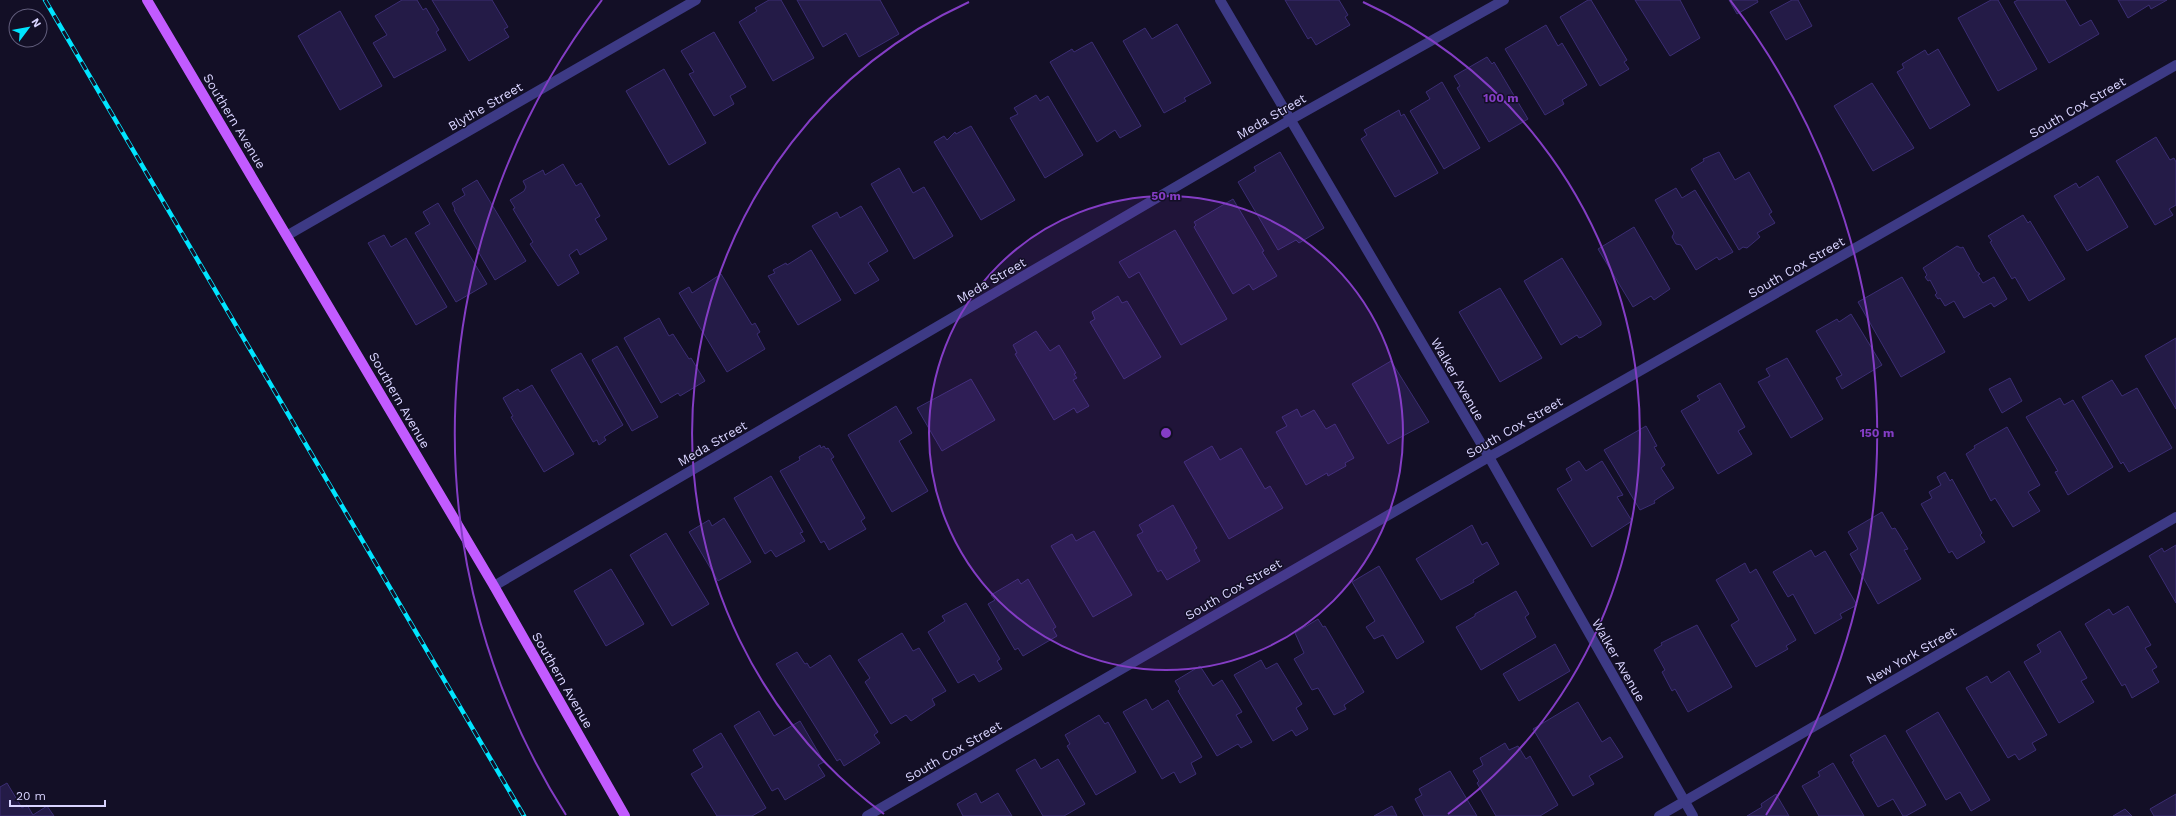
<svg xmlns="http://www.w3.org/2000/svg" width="2176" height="816" font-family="'Work Sans',sans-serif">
<rect width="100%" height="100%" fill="#130f26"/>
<!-- building -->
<g fill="#241b47" stroke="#3b2d73">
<path d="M402 0H417L423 10 426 8 439 30 436 32 446 50 394 78 373 43 387 35 375 16Z"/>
<path d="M432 0H492L508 27 504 29 509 37 469 61Z"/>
<path d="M769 0H781L814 58 773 81 739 22 757 11 755 8Z"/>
<path d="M797 0H880L899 34 859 57 846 33 823 47Z"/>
<path d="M1285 0H1339L1348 15 1345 17 1350 25 1316 45 1311 37 1308 39Z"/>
<path d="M1588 0H1591L1627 60 1624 62 1629 69 1600 86 1560 17Z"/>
<path d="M1635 0H1680L1700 38 1670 56Z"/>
<path d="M1729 0H1757L1758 2 1737 14Z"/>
<path d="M1792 0H1798L1812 26 1786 40 1770 12Z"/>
<path d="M1991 0H1998L2037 69 1998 91 1958 18Z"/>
<path d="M2018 0H2065L2080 26 2091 20 2099 34 2049 63 2014 2Z"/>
<path d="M2118 0H2167L2151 9 2149 5 2128 18Z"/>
<path d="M340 11 382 86 340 110 298 36Z"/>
<path d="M1177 24 1211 83 1184 98 1186 101 1164 113 1123 41 1145 28 1152 39Z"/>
<path d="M1546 25 1558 46 1562 43 1587 85 1562 100 1564 104 1545 115 1505 49Z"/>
<path d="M714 32 746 87 730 96 734 104 714 116 689 74 694 72 681 51Z"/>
<path d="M1092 42 1141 126 1120 138 1115 130 1097 142 1050 62 1072 49 1074 52Z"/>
<path d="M1938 49 1970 105 1930 129 1897 72 1904 68 1902 64 1925 50 1928 55Z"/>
<path d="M1487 57 1492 64 1494 62 1528 119 1489 142 1457 88 1460 86 1454 76Z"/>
<path d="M664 69 706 143 669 165 626 91Z"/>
<path d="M1442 82 1480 148 1444 169 1410 111 1430 99 1426 92Z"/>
<path d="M1872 83 1914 148 1873 171 1834 106Z"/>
<path d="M1036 95 1040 101 1048 96 1083 155 1045 178 1010 118 1018 114 1014 108Z"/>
<path d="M1399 110 1401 116 1404 114 1438 173 1395 197 1361 139 1367 135 1364 130Z"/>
<path d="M971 126 1015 200 981 220 934 142 944 136 947 140 955 132 956 134Z"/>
<path d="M2156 137 2170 160 2174 158 2176 162V205L2169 209 2173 215 2155 225 2116 161Z"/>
<path d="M1280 152 1324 228 1299 243 1296 240 1278 250 1238 182 1256 171 1254 167Z"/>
<path d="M1719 152 1735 180 1749 172 1772 212 1769 214 1775 223 1757 233 1760 237 1747 248 1743 247 1739 250 1691 169 1704 161 1703 159Z"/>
<path d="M563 164 576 186 581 183 600 216 595 219 607 239 580 255 577 249 569 255 579 273 558 286 530 244 533 242 513 209 515 208 510 200 524 191 526 187 523 181 543 170 545 175Z"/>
<path d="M899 168 913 193 924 187 953 236 914 259 871 184Z"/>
<path d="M2098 176 2128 227 2087 251 2054 196 2076 183 2079 188Z"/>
<path d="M477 180 526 261 495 280 454 210 455 209 452 203 465 195 462 189Z"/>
<path d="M1676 188 1682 198 1695 190 1733 252 1719 260 1717 257 1696 270 1681 245 1676 244 1672 237 1674 233 1655 200Z"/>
<path d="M1233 199 1264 251 1262 252 1277 276 1253 290 1249 284 1233 294 1194 227 1196 225 1194 222Z"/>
<path d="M438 203 487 284 456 302 415 233 430 224 423 212Z"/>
<path d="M861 206 888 251 868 263 879 280 855 294 812 226 837 212 840 218Z"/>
<path d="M2023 215 2028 223 2030 221 2065 279 2029 301 2015 277 2012 279 1990 242 1992 241 1988 236Z"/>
<path d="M1634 227 1670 289 1654 300 1651 296 1633 307 1598 249Z"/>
<path d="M1175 230 1227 319 1181 345 1139 272 1129 278 1119 262Z"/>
<path d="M384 235 391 247 406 238 447 307 416 325 368 243Z"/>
<path d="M1957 246 1961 248 1963 247 1976 271 1980 274 1978 275 1983 283 1994 277 2007 299 1994 307 1991 303 1964 318 1954 301 1945 306 1940 298 1938 299 1935 295 1937 293 1930 280 1928 281 1925 277 1927 275 1923 268Z"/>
<path d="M811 250 841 300 798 325 768 276 775 273 773 270 786 263 787 265Z"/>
<path d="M1562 258 1601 322V325L1582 337 1579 338 1577 335 1561 345 1524 281Z"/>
<path d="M721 274 752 325 755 323 760 332 757 334 765 349 727 372 679 293 689 287 692 293Z"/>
<path d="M1902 277 1945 352 1901 377 1858 302Z"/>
<path d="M1500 288 1542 358 1500 382 1459 312Z"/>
<path d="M1118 296 1122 303 1127 301 1161 357 1124 379 1090 322 1095 319 1092 312Z"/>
<path d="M1851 314 1882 365 1842 389 1836 378 1842 375 1816 331 1837 319 1839 322Z"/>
<path d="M659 318 669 336 673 334 689 359 691 358 705 381 680 396 678 393 661 403 624 338Z"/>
<path d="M1036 331 1050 351 1059 345 1076 373 1074 374 1077 378 1073 380 1089 406 1077 413 1074 408 1054 420 1015 354 1017 353 1013 345Z"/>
<path d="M2176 338V409L2145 356Z"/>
<path d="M617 346 658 417 632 431 592 360Z"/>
<path d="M581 353 623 425 604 437 606 440 599 445 597 440 593 442 551 370Z"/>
<path d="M1787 358 1823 419 1791 438 1758 382 1770 376 1766 369Z"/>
<path d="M1391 361 1429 422 1388 444 1352 384Z"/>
<path d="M2010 378 2022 401 2002 413 1989 389Z"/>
<path d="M971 379 995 420 942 451 917 408Z"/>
<path d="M2112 380 2122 396 2137 388 2172 448 2129 472 2123 462 2121 464 2082 397Z"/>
<path d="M1720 383 1745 427 1738 431 1752 454 1718 474 1681 411 1700 400 1697 396Z"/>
<path d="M532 385 574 454 544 472 511 417 513 416 503 398 518 389 520 392Z"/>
<path d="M2060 398 2064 405 2073 400 2113 467 2068 495 2055 472 2058 471 2026 417Z"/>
<path d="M896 406 912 433 899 441 928 491 892 512 848 435Z"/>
<path d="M1297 409 1301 417 1314 410 1326 429 1335 424 1354 458 1345 463 1346 466 1328 476 1327 473 1306 485 1276 432 1287 426 1282 417Z"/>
<path d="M1646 426 1657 446 1654 447 1665 465 1661 468 1674 488 1660 497 1654 501 1655 503 1640 510 1604 450Z"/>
<path d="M2007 427 2040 485 2028 492 2040 511 2013 527 1995 498 1991 501 1966 454 1975 448 1974 446Z"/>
<path d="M820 445 821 448 824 446 826 449 828 448 834 457 831 459 865 518 861 521 866 529 829 550 824 541 821 543 780 471 800 460 799 457Z"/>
<path d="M1212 446 1220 460 1241 448 1265 489 1270 486 1283 508 1229 539 1184 462Z"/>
<path d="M1579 461 1586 471 1602 461 1623 495 1617 497 1632 521 1592 547 1557 489 1572 480 1566 469Z"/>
<path d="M1945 472 1950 481 1952 479 1982 533 1980 535 1985 542 1957 559 1952 551 1949 553 1921 504 1932 498 1929 492 1941 485 1937 477Z"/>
<path d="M771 476 803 532 800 533 805 541 776 557 771 550 765 554 734 498Z"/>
<path d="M1173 505 1197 548 1194 550 1200 561 1167 580 1161 570 1158 572 1137 535 1143 532 1139 525Z"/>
<path d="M1882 512 1892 529 1895 528 1908 549 1904 550 1921 579 1878 604 1850 554 1858 549 1848 532Z"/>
<path d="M724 518 751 562 718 581 689 532 709 520 712 526Z"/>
<path d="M1472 525 1482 545 1487 542 1499 564 1473 580 1474 582 1441 600 1416 559Z"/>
<path d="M1094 531 1132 595 1093 617 1051 546 1072 534 1076 541Z"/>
<path d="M666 533 709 604 672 626 630 555Z"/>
<path d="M2176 545V603L2149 556 2162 548 2164 552Z"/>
<path d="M1811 550 1815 557 1825 551 1857 605 1840 614 1842 618 1815 634 1793 594 1788 597 1773 572Z"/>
<path d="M1745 563 1750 573 1756 569 1796 640 1786 646 1788 649 1756 667 1731 625 1739 620 1716 580Z"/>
<path d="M1379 566 1424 642 1397 659 1383 635 1374 639 1366 627 1375 621 1352 582Z"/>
<path d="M611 569 644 624 606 646 574 591Z"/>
<path d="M1018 579 1021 584 1028 579 1056 627 1053 629 1057 636 1023 656 1018 648 1015 650 988 604 995 600 991 595Z"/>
<path d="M1516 591 1529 614 1525 617 1536 637 1481 670 1456 627 1475 616V614Z"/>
<path d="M966 603 1000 659 997 661 1002 669 979 682 974 674 958 683 928 632 945 621 942 616Z"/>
<path d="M2128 606 2151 645 2145 648 2157 667 2152 670 2159 682 2132 698 2125 684 2122 686 2085 624 2109 609 2113 615Z"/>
<path d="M1318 619 1323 627 1325 626 1364 692 1344 705 1346 709 1334 715 1318 688 1312 690 1294 659 1304 653 1295 633Z"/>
<path d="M1697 625 1732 687 1688 712 1675 689 1672 691 1662 672 1665 670 1654 650 1662 645 1661 643Z"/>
<path d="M2060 631 2087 678 2081 681 2094 702 2059 723 2024 662 2041 652 2037 645Z"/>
<path d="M902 633 913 651 919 648 946 691 932 699 935 705 911 721 906 715 891 724 865 682 870 678 858 660Z"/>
<path d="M1555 644 1570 671 1519 701 1503 674Z"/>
<path d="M797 652 805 664 807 663 810 668 830 655 878 732 874 735 880 743 844 766 840 759 837 761 776 664Z"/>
<path d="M1261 660 1266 669 1277 663 1302 704 1296 708 1308 729 1296 736 1292 730 1273 741 1234 675Z"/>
<path d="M1200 666 1213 686 1222 680 1242 712 1236 715 1252 742 1241 748 1238 744 1217 756 1178 691 1180 689 1175 681Z"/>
<path d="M2009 671 2047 735 2032 743 2036 750 2019 760 2015 754 2008 758 1966 688 1987 676 1991 683Z"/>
<path d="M1146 699 1152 710 1168 700 1202 757 1191 763 1196 774 1180 783 1174 772 1162 779 1123 712Z"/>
<path d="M1578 702 1602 742 1610 737 1623 757 1589 776 1594 784 1573 796 1533 729Z"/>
<path d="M759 711 774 736 800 721 824 762 818 765 825 776 785 800 778 788 772 791 734 726Z"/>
<path d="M1938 712 1990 800 1971 811 1960 792 1946 800 1906 731Z"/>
<path d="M1099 715 1105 724 1108 722 1136 772 1096 795 1067 746 1070 744 1065 735Z"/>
<path d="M721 733 766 808 752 816H717L691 774 703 767 693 750Z"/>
<path d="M1885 735 1926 805 1906 816H1903L1893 799 1878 807 1852 762 1854 761 1850 755Z"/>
<path d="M1505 743 1509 750 1518 746 1526 759 1530 756 1558 805 1540 816H1496L1477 783 1479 781 1473 771 1483 765 1480 758Z"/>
<path d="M1035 759 1041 769 1058 759 1085 804 1064 816H1043L1016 770Z"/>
<path d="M1833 763 1864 816H1819L1802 786 1820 776 1818 772Z"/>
<path d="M1450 771 1477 816H1424L1415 799 1422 795 1419 789Z"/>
<path d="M7 783 22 808 27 805 33 815 47 806 54 816H0V787Z"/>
<path d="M976 793 981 803 998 793 1012 816H963L957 804Z"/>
<path d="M1776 794 1789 816H1747L1762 807 1761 804Z"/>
<path d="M2176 794V816H2154L2150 809Z"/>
<path d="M1392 806 1397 816H1374Z"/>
<path d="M2125 809 2132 816H2113Z"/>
</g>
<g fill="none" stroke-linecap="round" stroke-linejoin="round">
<!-- minor -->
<g stroke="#3d3a85" stroke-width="10">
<path d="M1220 0 1489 457 1693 816"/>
<path d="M288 235 696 0"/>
<path d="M494 586 1290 120 1504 0"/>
<path d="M867 816 1489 457 2176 65"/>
<path d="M1659 816 2176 517"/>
</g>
<!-- major -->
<path stroke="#c25bff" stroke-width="10" d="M147 0 494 586 625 816"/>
<defs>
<path id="rail" d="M45 0 524 816"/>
</defs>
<!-- rail casing -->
<use href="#rail" stroke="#00e5ff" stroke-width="4.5"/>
<!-- rail -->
<use href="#rail" stroke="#130f26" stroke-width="3" stroke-dasharray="9" stroke-linecap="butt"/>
</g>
<!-- distance rings -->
<circle cx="1166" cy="433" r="237" fill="#843dc5" fill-opacity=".12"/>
<g fill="none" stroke="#843dc5" stroke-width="2">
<circle cx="1166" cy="433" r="237"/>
<path d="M884 814A474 474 0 0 1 969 2M1363 2A474 474 0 0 1 1448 814"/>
<path d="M566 815A711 711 0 0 1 602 0M1730 0A711 711 0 0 1 1766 815"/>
</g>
<g text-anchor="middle" stroke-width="3" stroke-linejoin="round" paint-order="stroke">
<!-- street labels -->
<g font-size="13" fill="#d9d4ff" stroke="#130f26">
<text transform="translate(485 106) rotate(-30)" y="5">Blythe Street</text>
<text transform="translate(2077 107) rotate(-30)" y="5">South Cox Street</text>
<text transform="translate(1271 116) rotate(-30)" y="5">Meda Street</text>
<text transform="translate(235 121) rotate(59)" y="5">Southern Avenue</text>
<text transform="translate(1796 267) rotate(-30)" y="5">South Cox Street</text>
<text transform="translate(991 280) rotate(-30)" y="5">Meda Street</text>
<text transform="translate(1458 379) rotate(60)" y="5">Walker Avenue</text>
<text transform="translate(400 400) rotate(60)" y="5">Southern Avenue</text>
<text transform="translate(1514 427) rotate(-30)" y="5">South Cox Street</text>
<text transform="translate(712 443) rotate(-30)" y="5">Meda Street</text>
<text transform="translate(1233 589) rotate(-30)" y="5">South Cox Street</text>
<text transform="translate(1911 655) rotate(-30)" y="5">New York Street</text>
<text transform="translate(1619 660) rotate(60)" y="5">Walker Avenue</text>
<text transform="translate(563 680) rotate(60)" y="5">Southern Avenue</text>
<text transform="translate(953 751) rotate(-30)" y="5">South Cox Street</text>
</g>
</g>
<circle cx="1166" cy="433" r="6" fill="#843dc5" stroke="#130f26" stroke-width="2"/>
<g font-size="12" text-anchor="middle" font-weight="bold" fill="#843dc5" stroke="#130f26" stroke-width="3" stroke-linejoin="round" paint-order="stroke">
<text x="1501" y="102">100 m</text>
<text x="1166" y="200">50 m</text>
<text x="1877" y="437">150 m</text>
</g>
<!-- north arrow -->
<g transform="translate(28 28) rotate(58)"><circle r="19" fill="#130f26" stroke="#625e7d"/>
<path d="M0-3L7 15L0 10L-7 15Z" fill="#00e5ff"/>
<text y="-6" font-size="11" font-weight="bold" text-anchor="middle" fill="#d9d4ff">N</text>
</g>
<!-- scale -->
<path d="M10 800v6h95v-6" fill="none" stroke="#d9d4ff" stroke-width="2"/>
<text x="16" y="800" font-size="12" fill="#d9d4ff" stroke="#130f26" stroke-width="3" paint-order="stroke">20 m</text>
</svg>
